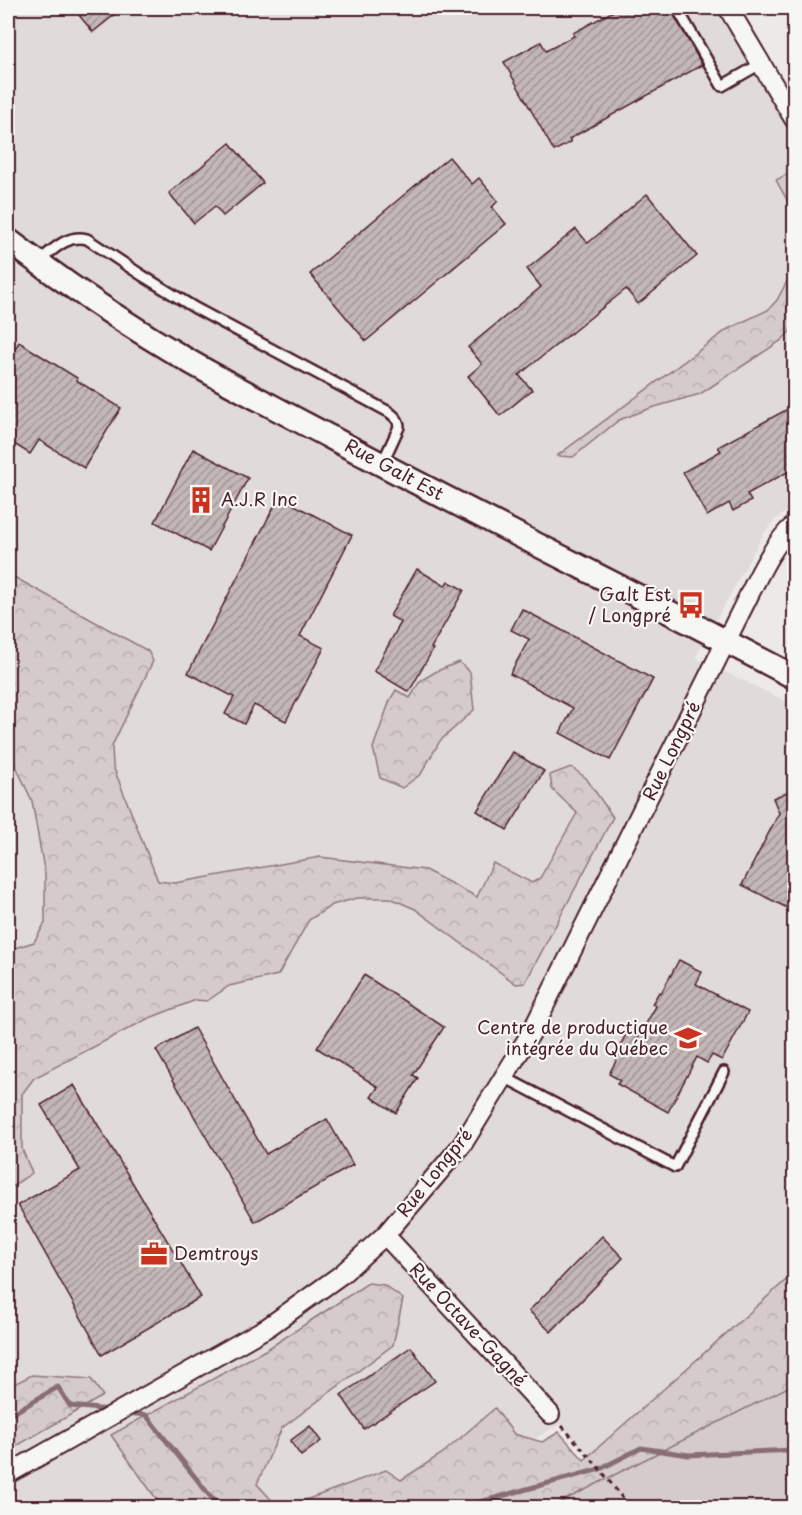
<svg xmlns="http://www.w3.org/2000/svg" width="802" height="1515" font-family="'Playpen Sans',sans-serif">
<defs>
<pattern id="forest-crowns" width="20" height="18" patternUnits="userSpaceOnUse" patternTransform="scale(1.5)"><rect width="20" height="18" fill="#d4cbca"/><path d="M2 6a3 3 0 1 1 6 0M12 15a3 3 0 1 1 6 0" fill="none" stroke="#b8aeae"/></pattern>
<pattern id="building-hatch" width="6" height="6" patternUnits="userSpaceOnUse" patternTransform="scale(1.5)"><rect width="6" height="6" fill="#c4b7b7"/><path d="M-1 1l2-2M0 6l6-6M5 7l2-2" fill="none" stroke="#a19495"/></pattern>
</defs>
<rect width="100%" height="100%" fill="#ece9e6"/>
<filter id="ink" filterUnits="userSpaceOnUse"><feTurbulence type="fractalNoise" baseFrequency=".0167" numOctaves="2"/><feDisplacementMap in="SourceGraphic" scale="12" xChannelSelector="R" yChannelSelector="G"/><feConvolveMatrix kernelMatrix="1 2 1 2 8 2 1 2 1" color-interpolation-filters="sRGB"/></filter>
<g filter="url(#ink)">
<!-- built -->
<path fill="#e0dad8" d="M8 8H721L794 133V505L775 520 764 533 695 658 794 705V1284L600 1469 560 1424 418 1507H8Z"/>
<!-- forest -->
<g fill="url(#forest-crowns)" stroke="#8f757a" stroke-width="1.5">
<path d="M794 171V225L787 200 776 180Z"/>
<path d="M794 268V327L782 340 700 394 651 408 619 420 573 457 557 456 728 329 768 310 777 300Z"/>
<path d="M8 576 14 577 148 651 153 661 112 746 113 766 158 881 175 883 320 857 425 870 477 897 493 863 532 883 540 878 577 813 552 789 550 775 571 767 586 778 613 817 525 983 516 984 415 909 390 898H357L332 905 309 920 278 975 229 986 207 1001 196 1000 147 1019 34 1078 22 1094V1149L32 1173 8 1189V950L34 942 45 923V875L32 801 8 749Z"/>
<path d="M459 662 470 672 474 710 440 741 421 774 402 788 380 778 373 748 390 700 396 690 410 698 420 681 437 671Z"/>
<path d="M794 1273V1507L284 1508 386 1470 401 1480 443 1453 495 1408 514 1434 542 1442 559 1432 584 1460Z"/>
<path d="M368 1283 384 1285 403 1299 393 1345 282 1428 257 1484 278 1507H162L111 1435 269 1348Z"/>
<path d="M32 1375 91 1379 103 1396 8 1451V1387Z"/>
</g>
<!-- green -->
<path fill="#d4cbca" stroke="#8f757a" stroke-width="1.5" d="M794 1384V1507H551Z"/>
<g fill="none" stroke-linecap="round" stroke-linejoin="round">
<!-- stream -->
<g stroke="#886e73" stroke-width="5">
<path d="M127 1413 146 1415 210 1496 226 1508"/>
<path d="M8 1416 58 1387 70 1406 109 1410"/>
<path d="M458 1508 600 1469 641 1448 689 1455 794 1450"/>
</g>
</g>
<!-- building -->
<g fill="url(#building-hatch)" stroke="#4a1f2b" stroke-width="1.5">
<path d="M73 8H123L93 32Z"/>
<path d="M619 8H670L702 65 569 139 571 142 554 151 504 62 541 42 546 51 574 36 573 33Z"/>
<path d="M230 143 263 183 223 216 215 206 194 223 169 193Z"/>
<path d="M449 157 472 184 479 178 498 201 492 207 506 224 366 341 310 274Z"/>
<path d="M647 194 697 256 638 304 626 289 519 375 532 390 500 416 468 376 482 364 468 347 541 287 527 269 576 229 588 243Z"/>
<path d="M19 342 77 378 76 380 121 408 84 468 39 440 30 454 8 440V361Z"/>
<path d="M795 405V468L747 494 751 501 733 511 729 503 707 516 683 472 721 451 718 447Z"/>
<path d="M193 449 248 478 209 551 155 522Z"/>
<path d="M279 497 352 535 300 636 324 648 286 721 254 705 244 724 225 714 234 697 188 673Z"/>
<path d="M417 569 445 586 448 581 464 590 431 648 433 649 409 692 374 671 401 622 390 616Z"/>
<path d="M522 609 653 679 610 760 560 733 573 708 510 674 529 639 511 630Z"/>
<path d="M513 752 544 771 507 830 477 811Z"/>
<path d="M795 789V912L742 885 779 813 773 798Z"/>
<path d="M679 960 702 972 696 984 748 1012 722 1060 712 1055 707 1063 697 1057 668 1112 617 1084 620 1080 609 1074 622 1050 619 1048 627 1032 638 1038 656 1006 652 1004 659 992 661 993Z"/>
<path d="M364 975 444 1027 413 1075 418 1078 396 1113 371 1097 378 1087 317 1048Z"/>
<path d="M194 1028 266 1154 327 1119 353 1165 255 1222 156 1050Z"/>
<path d="M74 1085 201 1297 102 1355 18 1205 80 1170 41 1105Z"/>
<path d="M602 1236 623 1258 551 1332 529 1311Z"/>
<path d="M411 1347 435 1381 364 1429 341 1395Z"/>
<path d="M310 1426 321 1441 301 1456 290 1441Z"/>
</g>
<g fill="none" stroke-linecap="round" stroke-linejoin="round">
<defs>
<g id="service">
<path d="M677 8 722 86 762 63"/>
<path d="M38 262C53 250 67 234 87 239L143 276 195 308 389 412C395 417 399 420 399 427L382 464"/>
<path d="M504 1077 675 1167 724 1072"/>
</g>
<g id="minor">
<path d="M728 8 794 119"/>
<path d="M385 1235 550 1414"/>
<path d="M8 1474 268 1327 342 1274 385 1235 462 1145 531 1033 741 611C756 582 770 547 794 525"/>
</g>
<path id="tertiary" d="M8 240C66 284 128 326 192 363 238 389 285 413 332 438 485 520 641 596 794 677"/>
</defs>
<!-- service casing -->
<use href="#service" stroke="#4a1f2b" stroke-width="14"/>
<!-- minor casing -->
<use href="#minor" stroke="#4a1f2b" stroke-width="22"/>
<!-- tertiary casing -->
<use href="#tertiary" stroke="#4a1f2b" stroke-width="27"/>
<!-- path -->
<path stroke="#4a1f2b" stroke-width="3" stroke-dasharray="4.5 4.5" stroke-linecap="butt" d="M562 1426 600 1469 630 1508"/>
<!-- service -->
<use href="#service" stroke="#f6f6f2" stroke-width="9"/>
<!-- minor -->
<use href="#minor" stroke="#f6f6f2" stroke-width="18"/>
<!-- tertiary -->
<use href="#tertiary" stroke="#f6f6f2" stroke-width="22"/>
</g>
</g>
<!-- icons -->
<defs>
<symbol id="building-bare" viewBox="-9 -9 18 18"><path d="M-4-6H4V6H1V3H-1V6H-4ZM-2.5-4.3h1.7v1.8h-1.7ZM.8-4.3h1.7v1.8H.8ZM-2.5-1h1.7V.8h-1.7ZM.8-1h1.7V.8H.8Z" fill="#c8321e" stroke="#f6f6f2" stroke-width="2.5" paint-order="stroke"/></symbol>
<symbol id="bus-bare" viewBox="-9 -9 18 18"><path d="M-5-6H5V4H4V6H2V4H-2V6H-4V4H-5ZM-3.5-4V0h7V-4ZM-3.5 1.2v1.5H-2V1.2ZM2 1.2v1.5H3.5V1.2Z" fill="#c8321e" stroke="#f6f6f2" stroke-width="2.5" paint-order="stroke"/></symbol>
<symbol id="school-bare" viewBox="-9 -9 18 18"><path d="M0-5L7-2L0 1L-7-2ZM-4 1L0 2.5L4 1V4Q0 6-4 4Z" fill="#c8321e" stroke="#f6f6f2" stroke-width="2.5" paint-order="stroke"/></symbol>
<symbol id="office-bare" viewBox="-9 -9 18 18"><path d="M-6-3h4V-5.5h4V-3h4V5H-6ZM-1-4.5V-3h2v-1.5ZM-6 0V1H6V0Z" fill="#c8321e" stroke="#f6f6f2" stroke-width="2.5" paint-order="stroke"/></symbol>
</defs>
<g fill-rule="evenodd">
<use href="#building-bare" x="182" y="481" width="38" height="38"/>
<use href="#bus-bare" x="672" y="586" width="38" height="38"/>
<use href="#school-bare" x="669" y="1019" width="38" height="38"/>
<use href="#office-bare" x="135" y="1235" width="38" height="38"/>
</g>
<g text-anchor="middle" stroke-width="4.5" stroke-linejoin="round" paint-order="stroke">
<!-- street labels -->
<g font-size="18" fill="#4a1f2b" stroke="#f6f6f2">
<text transform="translate(394 470) rotate(28)" y="6">Rue Galt Est</text>
<text transform="translate(672 751) rotate(-64)" y="6">Rue Longpré</text>
<text transform="translate(435 1173) rotate(-51)" y="6">Rue Longpré</text>
<text transform="translate(468 1325) rotate(47)" y="6">Rue Octave-Gagné</text>
</g>
<!-- poi labels -->
<g font-size="18" fill="#4a1f2b" stroke="#f6f6f2" text-anchor="start">
<text x="221" y="506">A.J.R Inc</text>
<text x="671" y="601" text-anchor="end">Galt Est<tspan x="671" dy="21">/ Longpré</tspan></text>
<text x="668" y="1034" text-anchor="end">Centre de productique<tspan x="668" dy="21">intégrée du Québec</tspan></text>
<text x="174" y="1260">Demtroys</text>
</g>
</g>
<!-- margin -->
<rect width="802" height="1515" fill="none" stroke="#f6f6f2" stroke-width="30"/>
<rect x="15" y="15" width="772" height="1485" fill="none" stroke="#4a1f2b" stroke-width="2" filter="url(#ink)"/>
</svg>
